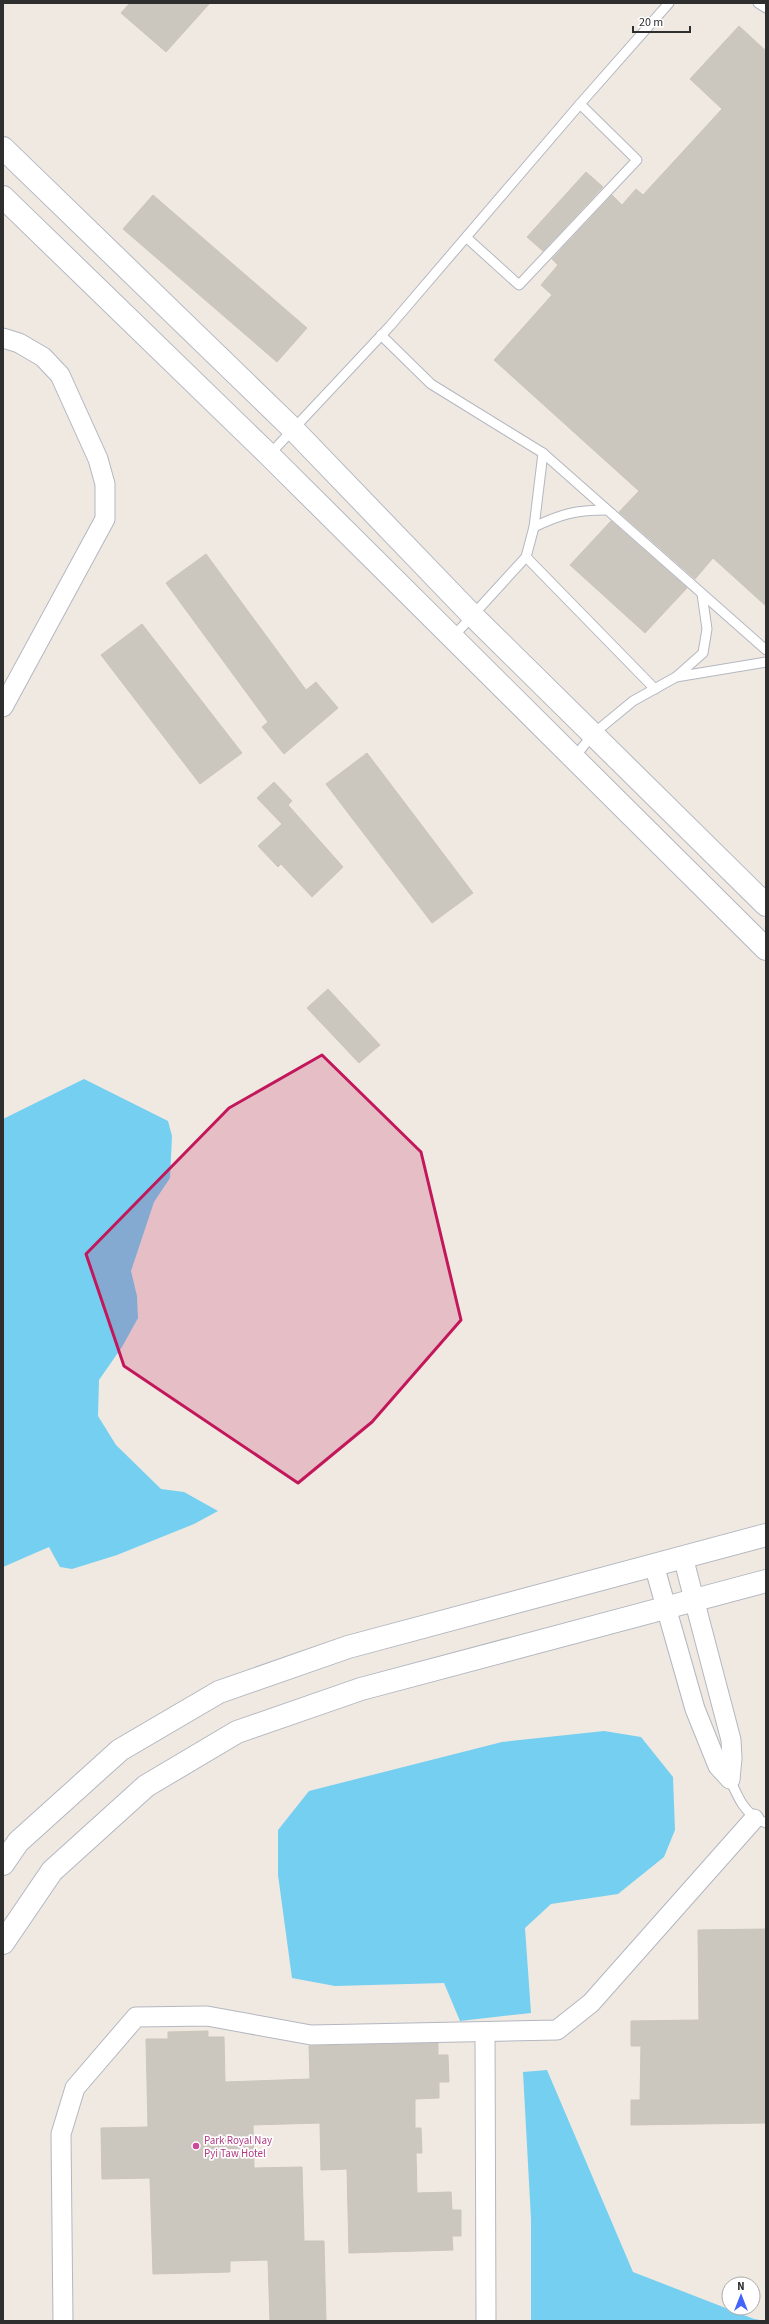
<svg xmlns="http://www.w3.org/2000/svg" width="769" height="2324" font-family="'Source Sans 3',sans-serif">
<rect width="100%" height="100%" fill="#efe9e1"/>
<!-- water -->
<g fill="#75cff0">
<path d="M84 1079 168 1121 172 1136 170 1178 154 1202 131 1271 137 1296 138 1318 122 1347 99 1380 98 1416 116 1445 161 1489 184 1492 218 1511 194 1524 117 1555 72 1569 60 1567 49 1547 3 1567V1119Z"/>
<path d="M604 1731 641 1737 673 1777 675 1830 664 1857 618 1894 551 1904 525 1928 531 2013 460 2021 444 1983 335 1986 292 1978 278 1875V1830L309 1791 502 1742Z"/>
<path d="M547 2070 633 2272 754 2319 766 2321H531V2219L523 2072Z"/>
</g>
<!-- building -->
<g fill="#cbc7bf" stroke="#cbc5ba">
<path d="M130 3H210L166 52 121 13Z"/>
<path d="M739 26 766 51V606L713 558 695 579 619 512 639 491 494 360 552 295 541 285 558 265 552 259 612 195 622 205 636 189 643 195 722 109 690 79Z"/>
<path d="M586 172 603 187 543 251 527 237Z"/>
<path d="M153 195 307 328 277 362 123 229Z"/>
<path d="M611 521 687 588 645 633 570 565Z"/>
<path d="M206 554 306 690 316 682 338 708 284 754 262 727 268 722 166 583Z"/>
<path d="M142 624 242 753 200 784 101 655Z"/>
<path d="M367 753 473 893 432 923 326 784Z"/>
<path d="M274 782 292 801 288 805 343 867 312 897 281 864 278 867 258 846 282 824 257 798Z"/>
<path d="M328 989 380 1045 359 1063 307 1008Z"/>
<path d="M766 1929V2123L631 2125V2100H640L641 2046H631V2021L699 2020 698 1930Z"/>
<path d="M208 2031V2037H224L225 2082 310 2079 309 2046 438 2043V2055H448L449 2082H439V2098L415 2099V2128H421L422 2153H416L417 2193 451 2192 452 2210H461V2236H452L453 2250 349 2253 347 2169 321 2170 320 2123 253 2125 254 2168 302 2167 304 2241H324L326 2321H270L268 2260 230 2261V2272L153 2274 150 2178 102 2179 101 2128 148 2127 146 2039H168V2032Z"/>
</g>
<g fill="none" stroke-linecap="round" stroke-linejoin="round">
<defs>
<g id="service">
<path d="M758 3 766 8"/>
<path d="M467 238 519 285 637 160 580 104"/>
<path d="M381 335 431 384 543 453 766 650"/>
<path d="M269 455 390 326 580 104 669 3"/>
<path d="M534 527C561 514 576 510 606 510"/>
<path d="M526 557 655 689"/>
<path d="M452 638 526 557 534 527 543 453"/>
<path d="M676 677 703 653 707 629 702 594"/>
<path d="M574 758 593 734 633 701 676 677 766 662"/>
<path d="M730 1779C738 1798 745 1815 766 1823"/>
</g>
<g id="minor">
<path d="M3 338 19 343 43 357 60 375 98 459 105 484V519L3 707"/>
<path d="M683 1557 731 1740 732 1758 730 1779"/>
<path d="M654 1565 695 1709 718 1766 730 1779"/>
<path d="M485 2032 486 2321"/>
<path d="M63 2321 61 2134 75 2088 136 2017 207 2016 311 2035 557 2030 591 2003 754 1819"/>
</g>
<g id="tertiary">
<path d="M3 148 293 429 472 615 766 905"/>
<path d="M3 197 269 455 766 949"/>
<path d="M3 1864 18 1842 120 1750 219 1692 348 1647 766 1535"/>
<path d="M3 1943 52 1871 146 1786 237 1732 361 1689 766 1581"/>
</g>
</defs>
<!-- service casing -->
<use href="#service" stroke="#b4b7c1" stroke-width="11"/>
<!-- minor casing -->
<use href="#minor" stroke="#b4b7c1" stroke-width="21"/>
<!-- tertiary casing -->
<use href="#tertiary" stroke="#b4b7c1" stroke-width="24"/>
<!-- service -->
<use href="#service" stroke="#fff" stroke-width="9"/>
<!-- minor -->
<use href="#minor" stroke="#fff" stroke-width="19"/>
<!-- tertiary -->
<use href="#tertiary" stroke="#fff" stroke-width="22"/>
</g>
<!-- marked area -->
<path fill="#c2185b" fill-opacity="0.2" stroke="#c2185b" stroke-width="3" stroke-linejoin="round" d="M322 1055 421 1152 461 1320 372 1422 298 1483 124 1366 86 1254 229 1108Z"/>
<!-- markers -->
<circle fill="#d1479c" stroke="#fff" stroke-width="1.5" cx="196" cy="2146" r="4"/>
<g text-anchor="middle" stroke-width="3.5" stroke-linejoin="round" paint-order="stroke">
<!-- hotel labels -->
<g font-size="11" fill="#b23c85" stroke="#fff" text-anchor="start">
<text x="204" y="2144">Park Royal Nay<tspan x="204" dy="13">Pyi Taw Hotel</tspan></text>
</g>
</g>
<!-- border -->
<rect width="769" height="2324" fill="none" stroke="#2e2e2e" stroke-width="8"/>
<!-- north arrow -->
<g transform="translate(741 2296)"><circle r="19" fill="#ffffff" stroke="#ababab"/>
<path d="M0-3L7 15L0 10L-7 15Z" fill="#4264fb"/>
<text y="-6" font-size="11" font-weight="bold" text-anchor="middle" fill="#2e2e2e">N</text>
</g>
<!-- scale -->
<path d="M633 26v6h57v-6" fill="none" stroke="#2e2e2e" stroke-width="2"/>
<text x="639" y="26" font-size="12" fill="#2e2e2e" stroke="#ffffff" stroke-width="3" paint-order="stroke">20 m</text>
</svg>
